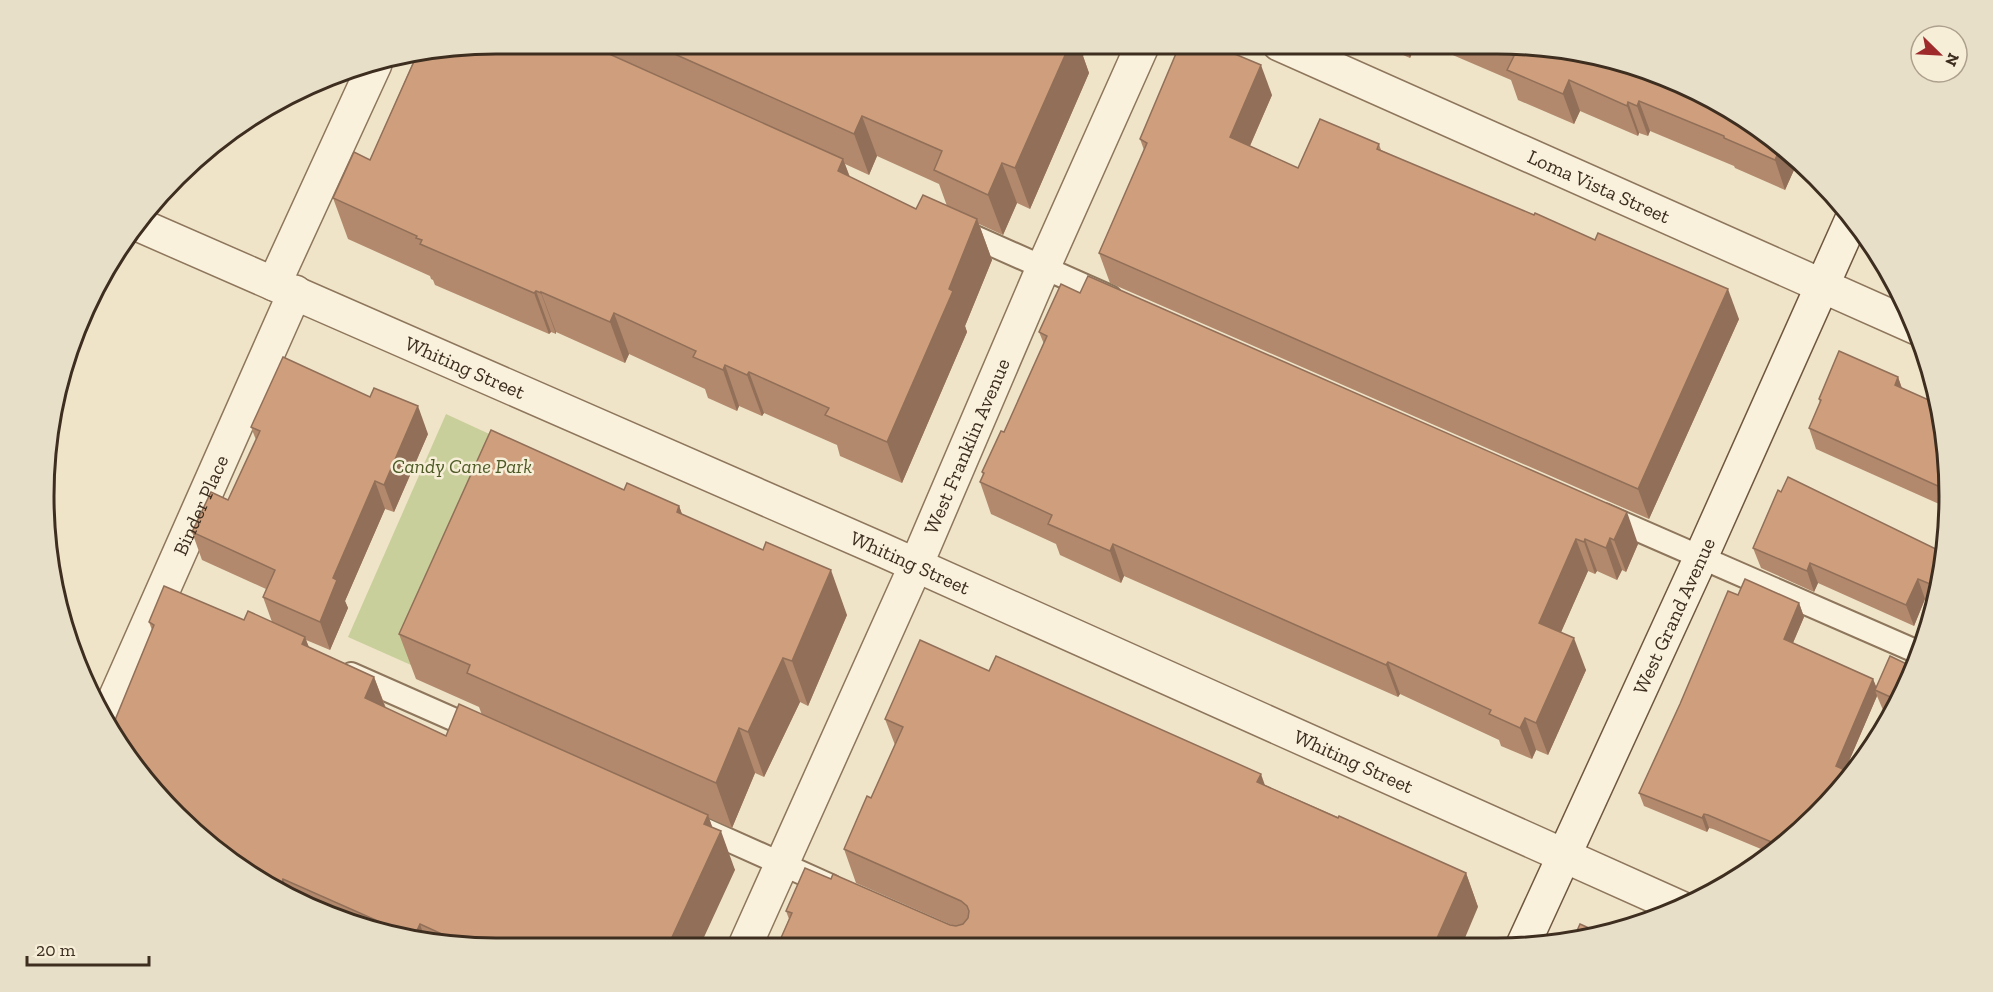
<svg xmlns="http://www.w3.org/2000/svg" width="1993" height="992" font-family="'Zilla Slab',serif">
<rect width="100%" height="100%" fill="#f0e4c8"/>
<!-- green -->
<path fill="#c9cf9b" d="M446 414 511 444 411 665 348 637Z"/>
<g fill="none" stroke-linecap="round" stroke-linejoin="round">
<defs>
<g id="lane">
<path d="M959 230 1110 297"/>
<path d="M1604 515 1920 653"/>
<path d="M351 674 480 731"/>
<path d="M697 826 831 886"/>
</g>
<g id="street">
<path id="s1" d="M1279 44 1917 328"/>
<path id="s2" d="M137 224 880 549 1681 908"/>
<path d="M274 284 375 64"/>
<path id="s3" d="M105 721 295 292"/>
<path id="s4" d="M744 948 916 565 1043 268 1143 44"/>
</g>
<g id="secondary">
<path id="s5" d="M1523 945 1701 557 1852 219"/>
</g>
</defs>
<!-- lane casing -->
<use href="#lane" stroke="#8d765c" stroke-width="26"/>
<!-- street casing -->
<use href="#street" stroke="#8d765c" stroke-width="36"/>
<!-- secondary casing -->
<use href="#secondary" stroke="#6f573f" stroke-width="36"/>
<!-- lane -->
<use href="#lane" stroke="#faf1dc" stroke-width="22"/>
<!-- street -->
<use href="#street" stroke="#faf1dc" stroke-width="33"/>
<!-- secondary -->
<use href="#secondary" stroke="#faf1dc" stroke-width="33"/>
</g>
<!-- wall -->
<g fill="#b2896c" fill-rule="evenodd">
<path d="M496 44H1088L1083 56 1089 73 1030 209 1017 203 1003 235 979 224 992 260 965 326 967 332 902 483 840 456 837 445 764 413 762 416 739 406 737 411 708 398 705 389 629 354 625 363 556 332V334L551 332 549 334 435 285 433 280 431 279 430 276 348 239 333 198 370 160 414 60 413 57ZM877 156 939 184 947 206 916 209 850 177 845 164 869 175Z"/>
<path d="M1378 44H1416L1410 58Z"/>
<path d="M1427 44H1497L1798 161 1785 190 1735 168 1734 166 1650 131 1648 136 1639 133 1638 136 1580 111 1574 124 1518 100 1511 80Z"/>
<path d="M1272 95 1250 146 1298 168 1379 144 1381 150 1739 319 1649 519 1110 283 1099 253 1144 150 1140 139Z"/>
<path d="M1039 332 1638 544 1626 572 1622 570 1617 580 1597 571 1595 574 1588 571 1561 632 1586 670 1548 755 1536 750 1532 759 1501 746 1499 740 1400 694 1398 697 1124 576 1121 583 1060 555 1056 544 991 514 980 482 983 475 982 472 1004 432 1044 344Z"/>
<path d="M1898 377 1902 388 1941 408 1949 496 1948 508 1816 449 1809 428 1820 403 1819 399Z"/>
<path d="M251 427 428 434 394 512 385 509 345 601 348 608 330 650 306 640 309 647 374 677 386 708 446 736 482 715 479 707 416 679 399 634 624 490 679 506 682 514 847 615 808 706 800 702 764 777 755 773 732 828 709 818 712 827 735 870 496 948 407 940 323 914 197 836 152 630 149 622 244 620 272 622 263 597 266 589 202 560 192 532 228 500 256 440Z"/>
<path d="M1778 490 1941 585 1935 603 1925 599 1914 626 1818 583 1814 592 1761 568 1753 548Z"/>
<path d="M1738 595 1799 603 1804 617 1793 643 1873 679 1876 687 1915 669 1890 713 1883 710 1877 696 1845 770 1854 774 1773 854 1713 829 1709 828 1707 832 1644 806 1639 793Z"/>
<path d="M989 671 1265 785 1466 873 1478 907 777 947 789 919 786 911 831 879 954 926 856 883 844 849 871 798 895 745 885 719Z"/>
</g>
<!-- shaded-wall -->
<g fill="#916f58">
<path d="M1069 44H1088L1083 56 1089 73 1030 209 1015 168Z"/>
<path d="M1405 44H1416L1410 58Z"/>
<path d="M1261 65 1272 95 1241 166 1230 137Z"/>
<path d="M1569 80 1580 111 1574 124 1563 94Z"/>
<path d="M1639 101 1650 131 1648 136 1637 106Z"/>
<path d="M1628 102 1639 133 1638 136 1627 106Z"/>
<path d="M862 116 877 156 869 175 854 134Z"/>
<path d="M1781 146 1798 161 1785 190 1775 160Z"/>
<path d="M843 159 858 200 838 171Z"/>
<path d="M1002 163 1017 203 1003 235 988 195Z"/>
<path d="M977 219 992 260 965 326 967 332 902 483 887 442Z"/>
<path d="M1728 289 1739 319 1649 519 1638 489Z"/>
<path d="M536 291 551 332 549 334 534 293Z"/>
<path d="M541 292 556 332V334L541 293Z"/>
<path d="M614 313 629 354 625 363 610 322Z"/>
<path d="M725 365 739 406 737 411 723 370Z"/>
<path d="M749 372 764 413 762 416 747 375Z"/>
<path d="M1898 377 1905 398 1895 385Z"/>
<path d="M418 406 428 434 394 512 384 485Z"/>
<path d="M375 481 385 509 345 601 348 608 330 650 320 622 333 578Z"/>
<path d="M679 506 696 551 677 512Z"/>
<path d="M1627 512 1638 544 1626 572 1614 540Z"/>
<path d="M1610 538 1622 570 1617 580 1606 548Z"/>
<path d="M1576 539 1588 571 1551 655 1539 623Z"/>
<path d="M1585 539 1597 571 1595 574 1584 542Z"/>
<path d="M1113 544 1124 576 1121 583 1110 551Z"/>
<path d="M1810 563 1818 583 1814 592 1807 571Z"/>
<path d="M831 570 847 615 808 706 792 661Z"/>
<path d="M1918 579 1925 599 1914 626 1906 605Z"/>
<path d="M1799 603 1804 617 1789 652 1784 639Z"/>
<path d="M305 637 319 675 302 644Z"/>
<path d="M1574 638 1586 670 1548 755 1536 723Z"/>
<path d="M783 658 800 702 764 777 748 732Z"/>
<path d="M1388 662 1400 694 1398 697 1386 665Z"/>
<path d="M374 677 388 715 365 698Z"/>
<path d="M1873 679 1878 691 1875 690 1877 696 1841 780 1836 766Z"/>
<path d="M1525 718 1536 750 1532 759 1520 728Z"/>
<path d="M739 728 755 773 732 828 716 783Z"/>
<path d="M1261 774 1273 808 1257 782Z"/>
<path d="M1704 814 1709 828 1707 832 1702 818Z"/>
<path d="M708 815 717 840 721 831 735 870 699 948H667L704 824Z"/>
<path d="M1466 873 1478 907 1462 945H1434Z"/>
<path d="M283 879 288 892 283 889 281 885Z"/>
<path d="M420 924 426 942 415 941 414 937Z"/>
</g>
<!-- building -->
<g fill="#cf9f7d" stroke="#916f58" stroke-width="1.5">
<path d="M496 44H587L843 159 838 171 916 209 923 195 977 219 949 289 953 291 887 442 825 415 829 408 749 372 747 375 725 365 723 370 693 357 696 351 614 313 610 322 541 292V293L536 291 534 293 420 244 422 240 416 238 417 236 333 198 354 152 370 160 416 57Z"/>
<path d="M652 44H1070L1015 168 1002 163 988 195 934 170 942 151 862 116 854 134Z"/>
<path d="M1180 44H1211L1261 65 1230 137 1298 168 1320 119 1379 144 1377 149 1534 215 1535 213 1595 240 1598 233 1728 289 1638 489 1099 253 1147 143 1140 139Z"/>
<path d="M1486 44H1497L1586 52 1670 78 1749 120 1781 146 1775 160 1724 138V136L1639 101 1637 106 1628 102 1627 106 1569 80 1563 94 1507 70 1514 56Z"/>
<path d="M1088 276 1627 512 1614 540 1610 538 1606 548 1585 539 1584 542 1576 539 1539 623 1574 638 1536 723 1525 718 1520 728 1489 714 1491 710 1388 662 1386 665 1113 544 1110 551 1048 524 1052 515 980 482 984 473 982 472 1001 431 1004 432 1047 336 1039 332 1061 284 1080 293Z"/>
<path d="M1839 351 1898 377 1895 385 1940 405 1949 491 1809 428 1821 400 1819 399Z"/>
<path d="M283 357 370 397 374 388 418 406 384 485 375 481 333 578 337 580 320 622 263 597 275 570 192 532 211 492 228 500 260 431 251 427Z"/>
<path d="M491 430 624 490 627 483 679 506 677 512 763 550 766 542 831 570 792 661 783 658 748 732 739 728 716 783 467 673 470 665 399 634Z"/>
<path d="M1788 477 1944 553 1940 588 1918 579 1906 605 1810 563 1807 571 1753 548 1778 490 1781 492Z"/>
<path d="M1745 579 1799 603 1784 639 1873 679 1836 766 1854 774 1781 846 1708 815 1704 814 1702 818 1639 793 1680 704 1728 591 1738 595Z"/>
<path d="M164 586 244 620 248 611 305 637 302 644 374 677 365 698 446 736 459 704 708 815 704 824 721 831 667 948H496L468 946 420 924 414 937 283 879 281 885 277 883 276 885 197 836 137 771 111 730 154 625 149 622Z"/>
<path d="M920 640 989 671 996 656 1261 774 1257 782 1338 818 1339 816 1466 873 1434 945 777 947 792 913 786 911 805 868 831 879 833 874 950 925 956 926 963 924 968 918 969 911 967 906 961 901 844 849 867 796 871 798 903 727 885 719Z"/>
<path d="M1890 656 1915 668 1897 700 1875 690Z"/>
<path d="M1580 924 1600 933 1573 940Z"/>
</g>
<g text-anchor="middle" stroke-width="5" stroke-linejoin="round" paint-order="stroke">
<!-- street labels -->
<g font-size="20" fill="#3d2e20" stroke="#f7eed8">
<text dy="7" stroke="none"><textPath href="#s1" startOffset="350">Loma Vista Street</textPath></text>
<text dy="7" stroke="none"><textPath href="#s2" startOffset="358">Whiting Street</textPath></text>
<text dy="7" stroke="none"><textPath href="#s4" startOffset="549">West Franklin Avenue</textPath></text>
<text dy="7" stroke="none"><textPath href="#s3" startOffset="236">Binder Place</textPath></text>
<text dy="7" stroke="none"><textPath href="#s2" startOffset="844">Whiting Street</textPath></text>
<text dy="7" stroke="none"><textPath href="#s5" startOffset="362">West Grand Avenue</textPath></text>
<text dy="7" stroke="none"><textPath href="#s2" startOffset="1330">Whiting Street</textPath></text>
</g>
<!-- park labels -->
<g font-size="20" font-style="italic" fill="#4d5a26" stroke="#f7eed8">
<text x="462" y="473">Candy Cane Park</text>
</g>
</g>
<!-- crop -->
<path d="M0 0H1993V992H0ZM496 54H1497A442 442 0 0 1 1939 496V496A442 442 0 0 1 1497 938H496A442 442 0 0 1 54 496V496A442 442 0 0 1 496 54Z" fill="#e8dfc9" fill-rule="evenodd"/>
<path fill="none" stroke="#3d2e20" stroke-width="3" d="M496 54H1497A442 442 0 0 1 1939 496V496A442 442 0 0 1 1497 938H496A442 442 0 0 1 54 496V496A442 442 0 0 1 496 54Z"/>
<!-- north arrow -->
<g transform="translate(1939 54) rotate(114)"><circle r="28" fill="#f7eed8" stroke="#ada18e" stroke-width="1.5"/>
<path d="M0-4.5L10 22L0 15L-10 22Z" fill="#9e2a2b"/>
<text y="-9" font-size="16" font-weight="bold" text-anchor="middle" fill="#3d2e20">N</text>
</g>
<!-- scale -->
<path d="M27 956v9h122v-9" fill="none" stroke="#3d2e20" stroke-width="3"/>
<text x="36" y="956" font-size="18" fill="#3d2e20" stroke="#f7eed8" stroke-width="4.5" paint-order="stroke">20 m</text>
</svg>
